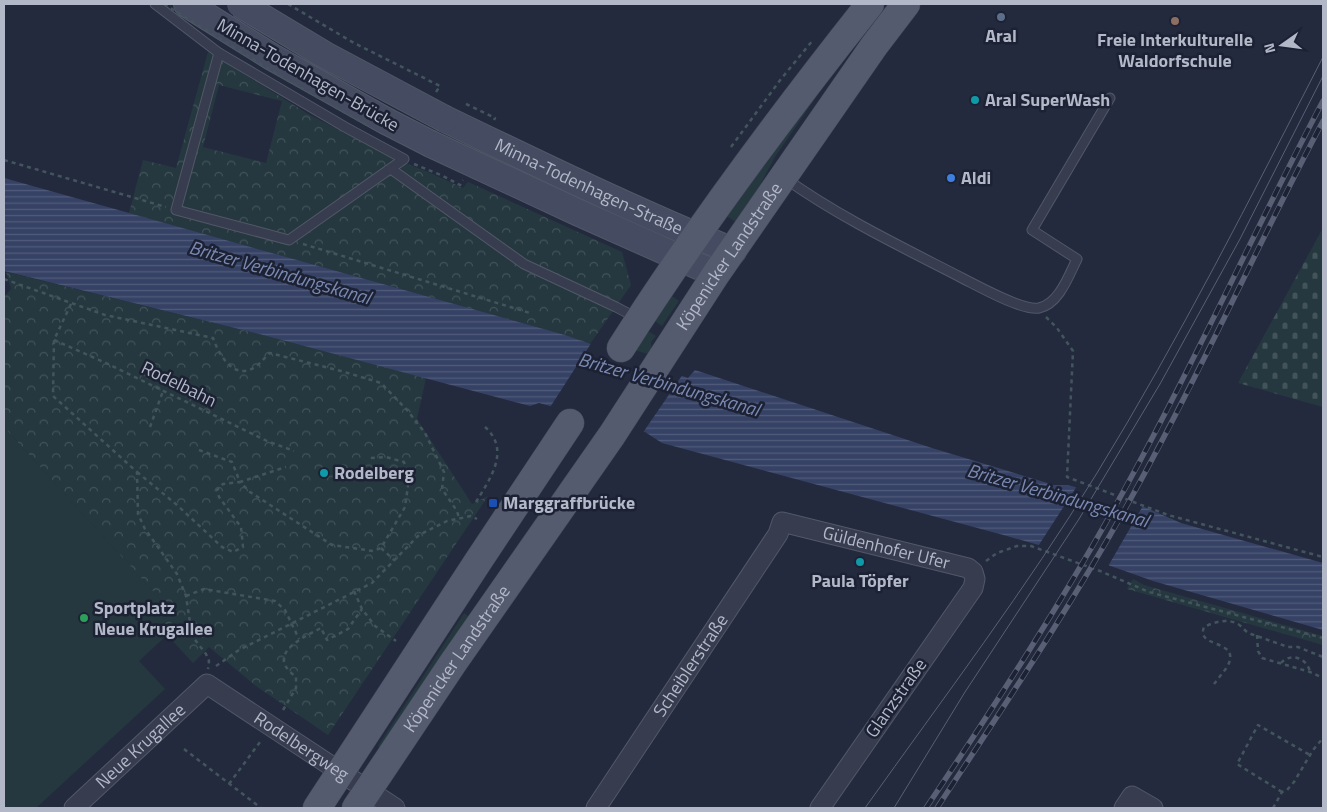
<svg xmlns="http://www.w3.org/2000/svg" width="1327" height="812" font-family="'Titillium Web',sans-serif">
<defs>
<pattern id="cemetery-stones" width="16" height="16" patternUnits="userSpaceOnUse" patternTransform="scale(1.25)"><rect width="16" height="16" fill="#25383f"/><path d="M2 7V4a2 2 0 0 1 4 0v3zM10 15v-3a2 2 0 0 1 4 0v3z" fill="#425359"/></pattern>
<pattern id="park-crowns" width="20" height="18" patternUnits="userSpaceOnUse" patternTransform="scale(1.25)"><rect width="20" height="18" fill="#25383f"/><path d="M2 6a3 3 0 1 1 6 0M12 15a3 3 0 1 1 6 0" fill="none" stroke="#425359"/></pattern>
<pattern id="water-rules" width="6" height="5" patternUnits="userSpaceOnUse" patternTransform="scale(1.25)"><rect width="6" height="5" fill="#364265"/><path d="M0 2.5h6" fill="none" stroke="#515b7a"/></pattern>
</defs>
<rect width="100%" height="100%" fill="#232a3e"/>
<!-- grass -->
<g fill="#25383f">
<path d="M832 74 775 157 739 224 723 214Z"/>
<path d="M669 294 679 301 662 326 652 319Z"/>
<path d="M645 329 656 336 651 342 652 352 651 355 631 349Z"/>
<path d="M4 427 172 612 157 624 167 635 139 661 165 689 36 808H4Z"/>
<path d="M464 613 471 618 382 750 378 746Z"/>
</g>
<!-- cemetery -->
<path fill="url(#cemetery-stones)" d="M1323 228V407L1238 383Z"/>
<!-- park -->
<g fill="url(#park-crowns)" fill-rule="evenodd">
<path d="M208 52 310 115 395 159 428 172 463 188 468 182 622 252 631 285 590 344 565 335 129 213 143 160 176 168ZM219 85 282 101 266 163 203 147Z"/>
<path d="M6 272 263 335 426 378 417 419 472 504 488 496 328 735 256 686 209 647 193 663 157 624 171 611 4 427V297L11 289Z"/>
<path d="M1133 579 1144 585 1323 636V645L1127 589Z"/>
</g>
<!-- water -->
<path fill="url(#water-rules)" d="M4 178 565 335 688 378 695 370 932 448 1054 485H1068L1142 506 1181 523 1323 563V630L1153 581 1105 564 1007 536 662 443 645 432 539 403 530 406 263 335 4 271Z"/>
<!-- pier -->
<g fill="#232a3e">
<path d="M592 342 683 374 642 434 549 409Z"/>
<path d="M1077 486 1144 504 1107 568 1037 548Z"/>
</g>
<g fill="none" stroke-linecap="round" stroke-linejoin="round">
<defs>
<g id="service">
<path d="M155 4 219 53"/>
<path d="M219 53 345 127 404 159 289 240 176 210Z"/>
<path d="M391 169 524 264 616 307 637 318"/>
<path d="M786 179C841 218 902 247 962 278 978 286 1022 311 1039 308 1059 304 1069 275 1077 259L1032 230 1110 98"/>
</g>
<g id="minor">
<path id="s1" d="M74 808 207 684 395 808"/>
<path id="s2" d="M596 808 778 534 782 522 968 568 973 572 975 579 973 588 820 808"/>
<path d="M1124 808 1132 796 1153 808"/>
</g>
<g id="secondary">
<path d="M187 4 272 57 386 121"/>
<path id="s3" d="M445 119C540 165 635 211 733 251"/>
<path d="M431 144 577 212 716 274"/>
</g>
<g id="primary">
<path d="M621 348C697 228 782 115 870 4"/>
<path d="M317 808 477 563 570 423"/>
<path id="s4" d="M356 808 453 663 612 435 716 274 874 46 906 4"/>
</g>
</defs>
<!-- service casing -->
<use href="#service" stroke="#525869" stroke-width="11"/>
<!-- minor casing -->
<use href="#minor" stroke="#525869" stroke-width="21"/>
<!-- secondary casing -->
<use href="#secondary" stroke="#525869" stroke-width="28"/>
<!-- primary casing -->
<use href="#primary" stroke="#404657" stroke-width="29"/>
<!-- path -->
<g stroke="#43555c" stroke-width="2.5" stroke-dasharray="4 4" stroke-linecap="butt">
<path d="M288 4 354 43 440 86 436 92"/>
<path d="M466 104 495 118 494 120"/>
<path d="M731 147 781 79 813 40"/>
<path d="M4 160 166 207"/>
<path d="M414 164 443 176 460 185 463 180"/>
<path d="M303 244 530 313"/>
<path d="M4 279 105 315 213 338C219 355 234 381 255 367 261 363 265 357 270 353L341 371 381 383 407 410 425 433 444 472 442 489 457 511 459 518"/>
<path d="M71 304 54 340 53 396 137 472 138 514 145 529 177 574 186 596 192 636 206 654 209 661 208 669"/>
<path d="M1046 317 1057 328 1073 351 1067 477 1168 515 1323 557"/>
<path d="M54 340 106 363 267 441 294 451"/>
<path d="M150 427 163 391"/>
<path d="M199 450 232 462 240 482 286 467"/>
<path d="M137 472 177 505 222 547 233 552 243 547 241 527 219 497 217 490 223 484 240 482 250 492 332 545 373 551 381 548 405 507 409 479 404 462 386 457 370 458"/>
<path d="M476 502C490 479 511 450 485 427"/>
<path d="M381 548 394 560"/>
<path d="M986 561 997 553 1017 546H1031L1100 571 1149 592 1323 638"/>
<path d="M354 591 362 609 375 626 396 641"/>
<path d="M186 596 204 589 275 601 285 610 299 639"/>
<path d="M1257 635 1258 651 1262 658 1310 672 1323 678"/>
<path d="M1281 663C1291 652 1307 658 1310 672"/>
<path d="M216 666 239 650 372 583 419 535 447 521 471 516 477 519"/>
<path d="M1214 684C1219 677 1228 668 1230 660 1234 640 1196 647 1204 627 1214 622 1227 618 1238 624 1243 627 1245 632 1251 634L1288 647H1298L1323 657"/>
<path d="M283 710 296 688V677C292 674 287 669 285 665 277 648 310 634 321 628L327 640 348 629 362 609"/>
<path d="M184 749 261 808"/>
<path d="M229 784 260 742"/>
<path d="M1282 792 1237 764 1258 725 1310 755"/>
<path d="M1273 808 1282 792 1287 790 1294 782 1313 750 1323 738"/>
</g>
<!-- service -->
<use href="#service" stroke="#373d4e" stroke-width="9"/>
<!-- minor -->
<use href="#minor" stroke="#373d4e" stroke-width="19"/>
<!-- secondary -->
<use href="#secondary" stroke="#454b61" stroke-width="26"/>
<!-- primary -->
<use href="#primary" stroke="#555b6e" stroke-width="28"/>
<!-- tram -->
<g stroke="#596075" stroke-width="1">
<path d="M865 808C944 697 1026 589 1097 473 1180 338 1251 197 1323 57"/>
<path d="M894 808 965 692 1079 519 1160 384 1240 239 1323 76"/>
</g>
<defs>
<g id="rail">
<path d="M926 808C997 702 1067 595 1128 483 1197 358 1256 227 1323 101"/>
<path d="M937 808C1006 703 1076 599 1136 489 1203 368 1259 242 1323 121"/>
</g>
</defs>
<!-- rail casing -->
<use href="#rail" stroke="#596075" stroke-width="5.5"/>
<!-- rail -->
<use href="#rail" stroke="#1c2233" stroke-width="4" stroke-dasharray="11" stroke-linecap="butt"/>
<defs>
<g id="secondary-bridge">
<path d="M240 4 325 55 445 119"/>
<path d="M386 121 431 144"/>
</g>
</defs>
<!-- secondary-bridge casing -->
<use href="#secondary-bridge" stroke="#525869" stroke-width="28" stroke-linecap="butt"/>
<!-- path-bridge -->
<path stroke="#43555c" stroke-width="2.5" stroke-dasharray="4 4" stroke-linecap="butt" d="M164 4 287 80 367 125"/>
<!-- secondary-bridge -->
<use href="#secondary-bridge" stroke="#454b61" stroke-width="26"/>
</g>
<!-- markers -->
<circle fill="#5c6f8a" stroke="#1c2233" stroke-width="2" cx="1001" cy="17" r="5"/>
<circle fill="#8d6e63" stroke="#1c2233" stroke-width="2" cx="1175" cy="21" r="5"/>
<g fill="#0f9aa8" stroke="#1c2233" stroke-width="2">
<circle cx="975" cy="100" r="5"/>
<circle cx="324" cy="473" r="5"/>
<circle cx="860" cy="562" r="5"/>
</g>
<circle fill="#3f7fe0" stroke="#1c2233" stroke-width="2" cx="951" cy="178" r="5"/>
<rect fill="#1a4fb4" stroke="#1c2233" stroke-width="2" x="488" y="498" width="10" height="10" rx="2.5"/>
<circle fill="#2e9e5b" stroke="#1c2233" stroke-width="2" cx="84" cy="618" r="5"/>
<g text-anchor="middle" stroke-width="5" stroke-linejoin="round" paint-order="stroke">
<!-- poi labels -->
<g font-size="18" font-weight="bold" fill="#b3b8c9" stroke="#1c2233" text-anchor="start">
<text x="1001" y="42" text-anchor="middle">Aral</text>
<text x="1175" y="46" text-anchor="middle">Freie Interkulturelle<tspan x="1175" dy="21">Waldorfschule</tspan></text>
<text x="985" y="106">Aral SuperWash</text>
<text x="961" y="184">Aldi</text>
<text x="334" y="479">Rodelberg</text>
<text x="503" y="509">Marggraffbrücke</text>
<text x="860" y="587" text-anchor="middle">Paula Töpfer</text>
<text x="94" y="614">Sportplatz<tspan x="94" dy="21">Neue Krugallee</tspan></text>
</g>
<!-- street labels -->
<g font-size="18" fill="#b3b8c9" stroke="#1c2233">
<text transform="translate(308 75) rotate(30)" y="6">Minna-Todenhagen-Brücke</text>
<text dy="6" stroke="none"><textPath href="#s3" startOffset="159">Minna-Todenhagen-Straße</textPath></text>
<text dy="6" stroke="none"><textPath href="#s4" startOffset="666">Köpenicker Landstraße</textPath></text>
<text transform="translate(179 384) rotate(26)" y="6">Rodelbahn</text>
<text dy="6" stroke="none"><textPath href="#s2" startOffset="449">Güldenhofer Ufer</textPath></text>
<text dy="6" stroke="none"><textPath href="#s4" startOffset="180">Köpenicker Landstraße</textPath></text>
<text dy="6" stroke="none"><textPath href="#s2" startOffset="171">Scheiblerstraße</textPath></text>
<text transform="translate(896 698) rotate(-55)" y="6">Glanzstraße</text>
<text dy="6" stroke="none"><textPath href="#s1" startOffset="91">Neue Krugallee</textPath></text>
<text dy="6" stroke="none"><textPath href="#s1" startOffset="295">Rodelbergweg</textPath></text>
</g>
<!-- water labels -->
<g font-size="19" font-style="italic" fill="#7a89b2" stroke="#1c2233">
<text transform="translate(280 272) rotate(16)" y="7">Britzer Verbindungskanal</text>
<text transform="translate(669 384) rotate(16)" y="7">Britzer Verbindungskanal</text>
<text transform="translate(1058 495) rotate(16)" y="7">Britzer Verbindungskanal</text>
</g>
</g>
<!-- border -->
<rect width="1327" height="812" fill="none" stroke="#b3b8c9" stroke-width="10"/>
<!-- north arrow -->
<g transform="translate(1282 45) rotate(256)" stroke="#1c2233" stroke-width="4" paint-order="stroke">
<path d="M0-4L9 19L0 12L-9 19Z" fill="#b3b8c9"/>
<text y="-8" font-size="14" font-weight="bold" text-anchor="middle" fill="#b3b8c9">N</text>
</g>
</svg>
